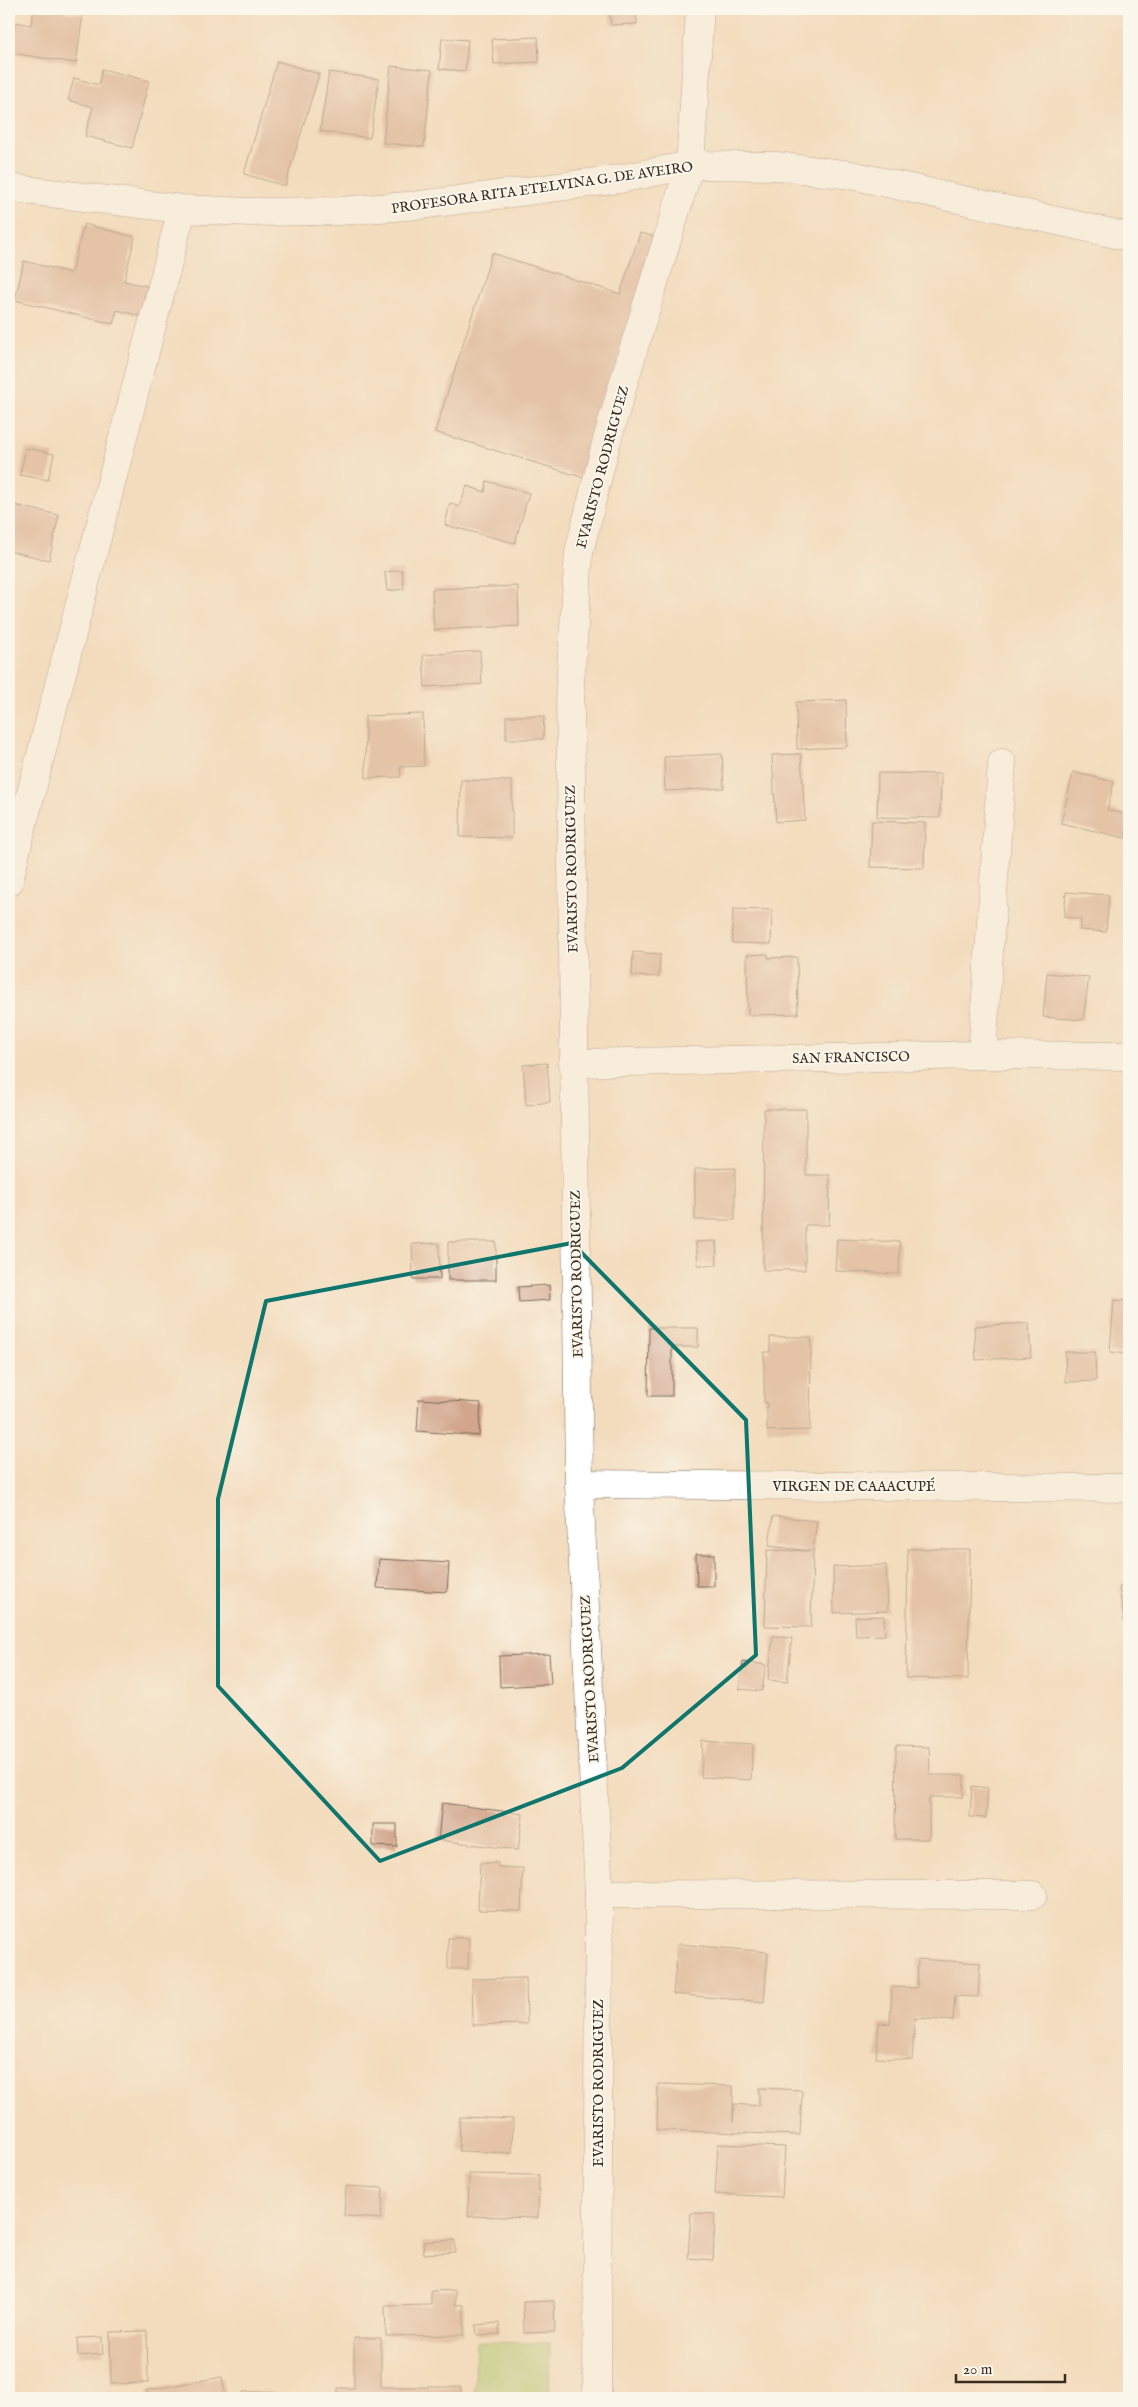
<svg xmlns="http://www.w3.org/2000/svg" width="1138" height="2407" font-family="'IM FELL English',serif">
<rect width="100%" height="100%" fill="#fbf7ec"/>
<filter id="ink" filterUnits="userSpaceOnUse"><feTurbulence type="fractalNoise" baseFrequency=".02" numOctaves="2"/><feDisplacementMap in="SourceGraphic" scale="10" xChannelSelector="R" yChannelSelector="G"/><feConvolveMatrix kernelMatrix="1 2 1 2 8 2 1 2 1" color-interpolation-filters="sRGB"/></filter>
<filter id="wash" filterUnits="userSpaceOnUse"><feTurbulence type="fractalNoise" baseFrequency=".0096" numOctaves="4" result="noise"/><feDisplacementMap in="SourceGraphic" scale="20" xChannelSelector="R" yChannelSelector="G"/><feGaussianBlur stdDeviation="1.12" result="paint"/><feColorMatrix in="noise" values="0 0 0 0 0 0 0 0 0 0 0 0 0 0 0 0 0 1.4 0 .05"/><feComposite in="paint" operator="in"/></filter>
<g filter="url(#wash)">
<rect width="100%" height="100%" fill="#f3dcbe"/>
<!-- green -->
<path fill="#a9c972" stroke="#727a48" d="M476 2342 550 2343 549 2398H474Z"/>
<g id="blocks">
<!-- building -->
<g fill="#d2a58c">
<path d="M34 9H65L64 12 83 14 76 63 11 53 15 22 31 25Z"/>
<path d="M609 9H636L637 24 611 25Z"/>
<path d="M538 37 539 62 494 64 492 39Z"/>
<path d="M442 38 468 40 465 71 439 69Z"/>
<path d="M277 61 319 74 285 186 244 174Z"/>
<path d="M391 66 432 70 424 147 383 143Z"/>
<path d="M102 69 149 81 132 148 85 136 93 107 68 100 74 78 99 85Z"/>
<path d="M329 72 379 79 370 138 320 131Z"/>
<path d="M84 224 135 237 124 281 147 286 140 316 117 310 113 324 15 300 24 261 71 273Z"/>
<path d="M640 233 660 238 585 478 435 432 492 253 620 294Z"/>
<path d="M26 448 54 454 48 480 20 475Z"/>
<path d="M487 481 529 493 515 543 445 525 450 503 459 507 467 486 485 492Z"/>
<path d="M9 504 59 515 49 560 9 551Z"/>
<path d="M402 570 404 589 387 591 385 572Z"/>
<path d="M518 586 519 626 434 630 432 589Z"/>
<path d="M480 651 482 684 425 687 423 655Z"/>
<path d="M846 700 847 747 797 749 796 702Z"/>
<path d="M423 714 424 766 400 767 401 777 366 778 365 716Z"/>
<path d="M506 716H544L543 739H506Z"/>
<path d="M722 754 724 788 665 791 664 757Z"/>
<path d="M801 754 805 820 776 822 772 755Z"/>
<path d="M1073 772 1114 782 1107 810 1129 815 1125 838 1061 823Z"/>
<path d="M878 773 941 774 940 818 877 817Z"/>
<path d="M461 780 512 781V838L460 837Z"/>
<path d="M872 821 925 823 924 868 870 867Z"/>
<path d="M1126 848H1129V885L1123 884Z"/>
<path d="M1066 892 1109 895 1106 932 1080 930 1081 919 1064 917Z"/>
<path d="M733 909 772 910 771 944 732 943Z"/>
<path d="M633 952 660 954 659 977 632 976Z"/>
<path d="M768 954V958L797 957 798 1014 748 1015 747 955Z"/>
<path d="M1047 973 1089 977 1083 1020 1043 1017Z"/>
<path d="M547 1063 550 1102 526 1105 523 1065Z"/>
<path d="M764 1109H806V1175H830L829 1225H805V1270H763Z"/>
<path d="M735 1168V1220H695V1169Z"/>
<path d="M837 1239 900 1242 899 1274 835 1271Z"/>
<path d="M716 1241 717 1265H698L696 1242Z"/>
<rect x="448" y="1242" width="48" height="38"/>
<path d="M439 1243 440 1279H413L412 1244Z"/>
<path d="M549 1285 550 1300 519 1302 518 1287Z"/>
<path d="M1114 1300 1129 1301V1354L1110 1352Z"/>
<path d="M1029 1323 1031 1357 976 1360 974 1326Z"/>
<path d="M649 1328H698V1347H672V1396H648Z"/>
<path d="M770 1337H811L810 1430 767 1431V1402L764 1403V1352H770Z"/>
<path d="M1065 1352H1095L1096 1381 1066 1382Z"/>
<path d="M419 1399 481 1403 479 1436 417 1431Z"/>
<path d="M773 1516 817 1521 813 1551 811 1627 765 1626 767 1550 810 1551 769 1546Z"/>
<path d="M908 1549H970L968 1679 906 1678Z"/>
<path d="M696 1554H714V1586H697Z"/>
<path d="M379 1559 449 1563 447 1592 377 1588Z"/>
<path d="M886 1565 888 1611 834 1613 833 1567Z"/>
<path d="M1129 1585V1646H1128L1119 1587Z"/>
<path d="M884 1616 885 1635 856 1636 855 1617Z"/>
<path d="M773 1636 792 1638 787 1682 768 1680Z"/>
<path d="M549 1654 551 1684 500 1687 499 1656Z"/>
<path d="M743 1662 766 1665 762 1691 739 1689Z"/>
<path d="M703 1741 753 1744 751 1780 701 1777Z"/>
<path d="M896 1746 929 1747 930 1775H964L963 1797H929V1839H895Z"/>
<path d="M972 1786 988 1788 986 1818 970 1817Z"/>
<path d="M442 1803 523 1814 518 1850 438 1840Z"/>
<path d="M373 1824H397V1847L373 1846Z"/>
<path d="M480 1863H498V1867L523 1868 521 1911 478 1910Z"/>
<path d="M448 1938H469L468 1969H448Z"/>
<path d="M678 1944 768 1952 764 2002 673 1994Z"/>
<path d="M918 1959 980 1963 978 1997 955 1996 953 2021 915 2018 912 2060 876 2058 879 2023 890 2024 892 1987 917 1988Z"/>
<path d="M526 1978 527 2024 473 2025 472 1979Z"/>
<path d="M658 2084 733 2086V2122L734 2104 759 2106V2088L802 2090 800 2135 657 2130Z"/>
<path d="M460 2117 513 2119 512 2153 459 2151Z"/>
<path d="M718 2144 785 2147 782 2197 715 2194Z"/>
<path d="M469 2174 539 2175 538 2218 468 2216Z"/>
<path d="M346 2186 383 2188 381 2219 344 2216Z"/>
<path d="M691 2213 715 2214 713 2260 688 2258Z"/>
<path d="M455 2240V2252L424 2254 423 2242Z"/>
<path d="M456 2290V2305H464V2335L386 2336 385 2306 431 2305V2291Z"/>
<path d="M554 2301 555 2332 524 2333 523 2302Z"/>
<path d="M499 2323 500 2334 477 2335 476 2325Z"/>
<path d="M147 2331 148 2383 111 2384 110 2332Z"/>
<path d="M102 2337 103 2354 78 2356 77 2338Z"/>
<path d="M354 2338H381V2387H461V2397L338 2398V2388H354Z"/>
<path d="M222 2377 225 2394 202 2398H148L147 2390Z"/>
<path d="M243 2392H274V2398H242Z"/>
</g>
</g>
</g>
<g filter="url(#ink)">
<use href="#blocks" fill-opacity="0" stroke="#7b6856" stroke-width="1"/>
<g fill="none" stroke-linecap="round" stroke-linejoin="round">
<defs>
<g id="minor">
<path d="M9 846 17 847 182 209"/>
<path d="M9 882 17 847"/>
<path d="M982 1055 1002 763"/>
<path d="M573 1063 982 1055 1129 1056"/>
<path d="M579 1484 1129 1488"/>
<path d="M599 1894 1033 1895"/>
<path d="M597 2398 599 1894 579 1484 570 685 579 552 607 440 635 344 690 165 700 9"/>
</g>
<path id="tertiary" d="M9 188 182 209 250 212 339 211 420 205 619 179 690 165 776 166 851 175 1129 237"/>
</defs>
<!-- minor casing -->
<use href="#minor" stroke="#7b6856" stroke-width="29"/>
<!-- tertiary casing -->
<use href="#tertiary" stroke="#7b6856" stroke-width="29"/>
<!-- minor -->
<use href="#minor" stroke="#fff" stroke-width="28"/>
<!-- tertiary -->
<use href="#tertiary" stroke="#fff" stroke-width="28"/>
</g>
</g>
<!-- marked area -->
<path d="M0 0H1138V2407H0ZM572 1243 746 1420 756 1655 622 1768 380 1861 218 1686V1499L266 1301Z" fill="#f3dcbe" fill-opacity=".55" fill-rule="evenodd"/>
<path fill="none" stroke="#0f766e" stroke-width="4" stroke-linejoin="round" d="M572 1243 746 1420 756 1655 622 1768 380 1861 218 1686V1499L266 1301Z"/>
<g text-anchor="middle" stroke-width="4" stroke-linejoin="round" paint-order="stroke">
<!-- street labels -->
<g font-size="14" fill="#3b2a1e" stroke="#fbf7ec">
<text transform="translate(542 187) rotate(-8)" y="5">PROFESORA RITA ETELVINA G. DE AVEIRO</text>
<text transform="translate(602 467) rotate(-75)" y="5">EVARISTO RODRIGUEZ</text>
<text transform="translate(571 869) rotate(-91)" y="5">EVARISTO RODRIGUEZ</text>
<text transform="translate(851 1057) rotate(-1)" y="5">SAN FRANCISCO</text>
<text transform="translate(576 1274) rotate(-91)" y="5">EVARISTO RODRIGUEZ</text>
<text x="854" y="1491">VIRGEN DE CAAACUPÉ</text>
<text transform="translate(589 1679) rotate(-93)" y="5">EVARISTO RODRIGUEZ</text>
<text transform="translate(598 2083) rotate(-90)" y="5">EVARISTO RODRIGUEZ</text>
</g>
</g>
<!-- margin -->
<rect width="1138" height="2407" fill="none" stroke="#fbf7ec" stroke-width="30"/>
<!-- scale -->
<path d="M956 2374v8h109v-8" fill="none" stroke="#3b2a1e" stroke-width="2.5"/>
<text x="963" y="2374" font-size="15" fill="#3b2a1e" stroke="#fbf7ec" stroke-width="4" paint-order="stroke">20 m</text>
</svg>
